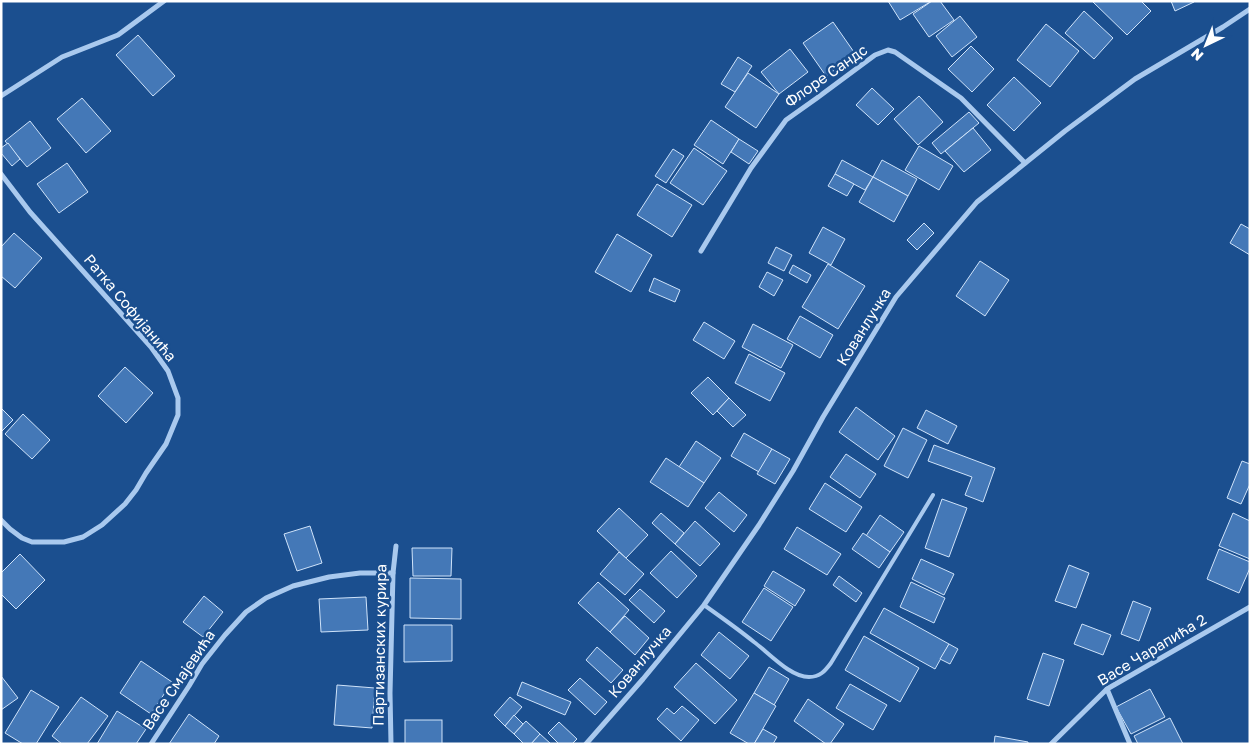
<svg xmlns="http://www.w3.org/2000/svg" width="1251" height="745" font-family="'Golos Text',sans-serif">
<rect width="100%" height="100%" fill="#1b4f8f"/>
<!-- building -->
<g fill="#4478b7" stroke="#cfe3fa">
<path d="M888 1H930V2L900 20Z"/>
<path d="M932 1H940L954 20 929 37 913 14Z"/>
<path d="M1092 1H1141L1151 11 1127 35Z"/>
<path d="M1171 1H1194V2L1175 11Z"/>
<path d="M1084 11 1113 38 1094 59 1065 33Z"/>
<path d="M960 16 977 37 952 57 936 36Z"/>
<path d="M833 22 856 55 826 76 803 43Z"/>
<path d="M1046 24 1079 51 1050 87 1017 60Z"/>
<path d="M138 35 175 76 153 96 116 55Z"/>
<path d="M971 46 994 69 972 92 948 69Z"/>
<path d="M790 49 808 72 779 94 761 72Z"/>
<path d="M738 57 752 66 735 92 721 84Z"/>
<path d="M748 73 779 94 756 128 725 107Z"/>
<path d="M1014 77 1041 103 1014 131 987 105Z"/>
<path d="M872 88 894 109 878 125 856 105Z"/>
<path d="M919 96 943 122 918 145 894 119Z"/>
<path d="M82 98 111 131 86 153 57 119Z"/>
<path d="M969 112 979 123 941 154 932 143Z"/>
<path d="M711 120 739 139 723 164 694 145Z"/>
<path d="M30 121 51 148 27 167 5 141Z"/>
<path d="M973 128 991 150 964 172 945 151Z"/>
<path d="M739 139 758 151 749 164 731 152Z"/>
<path d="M8 143 20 159 12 166 1 153V148Z"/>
<path d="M919 146 953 166 939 190 905 170Z"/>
<path d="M694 148 727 171 703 205 670 183Z"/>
<path d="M673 149 684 156 666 183 655 176Z"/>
<path d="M842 160 873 177 865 190 835 174Z"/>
<path d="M882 160 917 179 908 196 873 177Z"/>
<path d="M67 163 88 192 59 213 37 184Z"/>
<path d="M835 174 854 184 847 196 828 186Z"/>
<path d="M873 177 908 196 894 222 859 202Z"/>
<path d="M657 184 692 205 672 237 637 215Z"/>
<path d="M924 223 934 233 917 250 907 240Z"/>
<path d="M1241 224 1250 229V255L1230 243Z"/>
<path d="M823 227 845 239 831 265 809 253Z"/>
<path d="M14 233 42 258 15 288 1 276V247Z"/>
<path d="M617 234 652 255 631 292 595 272Z"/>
<path d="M776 247 792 255 784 271 768 263Z"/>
<path d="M980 261 1009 280 985 316 956 296Z"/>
<path d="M828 264 865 286 838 329 802 307Z"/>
<path d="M793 265 811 275 807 283 789 273Z"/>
<path d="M767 272 783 280 774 296 759 287Z"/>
<path d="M654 278 680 290 675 302 649 291Z"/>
<path d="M800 316 833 335 820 358 787 339Z"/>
<path d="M704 322 735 341 724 359 693 340Z"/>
<path d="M753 324 793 345 781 368 742 347Z"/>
<path d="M749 354 785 373 770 401 735 383Z"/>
<path d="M125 367 153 393 126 423 98 396Z"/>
<path d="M708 377 729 398 713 415 691 393Z"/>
<path d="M729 398 746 415 733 427 717 411Z"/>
<path d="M856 407 895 436 878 460 839 432Z"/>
<path d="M1 408 13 420 1 432Z"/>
<path d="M926 410 957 426 948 444 917 428Z"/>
<path d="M23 414 50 440 32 459 5 434Z"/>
<path d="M903 428 927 440 908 478 884 466Z"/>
<path d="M744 433 772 449 759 472 731 456Z"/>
<path d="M696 441 721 458 704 483 679 467Z"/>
<path d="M934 445 995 468 983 502 965 495 972 477 928 461Z"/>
<path d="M772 449 790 459 775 484 757 474Z"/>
<path d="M846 454 876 474 860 498 830 477Z"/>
<path d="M666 458 704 483 688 507 650 482Z"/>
<path d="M1242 461 1250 464V484L1241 504 1227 498Z"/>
<path d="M825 483 862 507 846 532 809 509Z"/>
<path d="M719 492 747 515 734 532 705 508Z"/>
<path d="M942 499 967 508 949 557 925 548Z"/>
<path d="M619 508 648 535 626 558 597 531Z"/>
<path d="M661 513 684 533 675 544 652 523Z"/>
<path d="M1233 513 1250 521V559L1219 546Z"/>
<path d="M880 515 904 532 890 552 866 536Z"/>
<path d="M695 521 720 544 700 566 675 544Z"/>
<path d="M310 526 322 563 297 571 284 534Z"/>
<path d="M797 527 841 554 827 575 784 549Z"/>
<path d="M863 533 890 552 879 568 852 549Z"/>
<path d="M412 548H452L451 576H413Z"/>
<path d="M1219 549 1250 562V568L1239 593 1207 579Z"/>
<path d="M671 551 697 576 677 598 650 573Z"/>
<path d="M619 552 644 574 625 595 600 574Z"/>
<path d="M20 554 45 580 16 609 1 594V573Z"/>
<path d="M921 559 954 574 944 595 912 579Z"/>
<path d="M1069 565 1089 573 1076 608 1055 601Z"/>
<path d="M773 571 805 590 795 606 764 586Z"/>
<path d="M839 576 862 593 856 602 833 585Z"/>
<path d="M410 578 461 579V619L410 618Z"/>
<path d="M598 582 629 610 610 632 578 603Z"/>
<path d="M911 582 945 598 934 623 900 607Z"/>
<path d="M764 588 793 607 771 641 742 622Z"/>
<path d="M640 589 665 611 654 623 629 600Z"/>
<path d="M204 596 223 612 203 637 183 622Z"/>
<path d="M366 597 368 630 321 632 319 599Z"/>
<path d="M1133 601 1151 608 1139 641 1121 634Z"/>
<path d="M884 608 949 644 935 669 870 633Z"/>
<path d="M625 616 649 638 635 655 610 632Z"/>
<path d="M1082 624 1111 635 1103 655 1074 644Z"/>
<path d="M404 625H452V661L404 662Z"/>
<path d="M719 632 749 656 730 679 701 655Z"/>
<path d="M864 636 919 668 900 702 845 670Z"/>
<path d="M949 644 958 649 950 664 940 659Z"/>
<path d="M597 647 623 670 611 683 586 660Z"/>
<path d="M1043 653 1064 660 1049 706 1027 699Z"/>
<path d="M141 661 172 682 151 714 120 693Z"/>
<path d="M696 663 737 700 715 724 674 687Z"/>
<path d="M769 667 789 679 774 705 754 693Z"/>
<path d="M1 676 18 698 1 710Z"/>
<path d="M580 678 607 702 595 715 568 690Z"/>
<path d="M522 682 571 702 565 715 517 695Z"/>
<path d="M850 684 887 705 873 730 836 708Z"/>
<path d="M337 685 375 688 372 728 334 725Z"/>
<path d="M1150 689 1165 717 1131 734 1116 707Z"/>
<path d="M31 690 59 707 36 744H23L5 733Z"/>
<path d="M754 693 776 706 754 744H749L730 733Z"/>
<path d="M81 697 108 716 87 744H62L52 736Z"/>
<path d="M510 697 522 707 505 726 494 715Z"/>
<path d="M808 699 844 724 830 744H826L794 721Z"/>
<path d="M682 706 699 720 681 741 657 719 667 708 674 714Z"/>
<path d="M117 711 146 729 136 744H97Z"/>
<path d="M189 714 219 736 214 744H169Z"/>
<path d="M514 715 523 724 514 734 505 726Z"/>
<path d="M1170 718 1183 744H1138L1134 736Z"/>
<rect x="405" y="720" width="37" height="24"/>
<path d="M526 721 540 734 531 744H524L514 734Z"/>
<path d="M559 722 577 739 572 744H559L548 733Z"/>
<path d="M763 729 777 737 773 744H754Z"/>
<path d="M540 734 551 744H531Z"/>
<path d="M995 736 1028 742V744H994Z"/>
</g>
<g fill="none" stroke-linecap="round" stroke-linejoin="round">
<!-- service -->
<path stroke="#a9c9ee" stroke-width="4" d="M704 605C721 617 738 629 754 642 769 653 790 677 809 677 820 677 825 671 831 663L933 495"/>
<!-- minor -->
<g stroke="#a9c9ee" stroke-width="5">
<path d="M1 96 62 57 118 35 164 1"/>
<path d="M1 174 30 212 151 347 168 371 178 398V415L166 444 146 473 136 490 125 504 102 525 83 537 64 542H32L22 538 10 529 1 520"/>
<path d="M701 251 751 168 786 120 817 98 875 55 888 50 895 52 961 98 1025 163"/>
<path d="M1107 689 1130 744"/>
<path d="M151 744 189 686 202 664 225 635 246 612 266 598 293 586 329 577 360 573H393"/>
<path d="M391 744 390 693 393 573 396 546"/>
<path d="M586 744 643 679 704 605 759 525 793 471 823 417 896 297 977 202 1065 131 1135 79 1223 27 1250 9"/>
<path d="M1051 744 1107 689 1250 607"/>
</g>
</g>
<g text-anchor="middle" stroke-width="5" stroke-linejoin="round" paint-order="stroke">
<!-- street labels -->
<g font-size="15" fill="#fff" stroke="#1b4f8f">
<text transform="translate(826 76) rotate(-35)" y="5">Флоре Сандс</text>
<text transform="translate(130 308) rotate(50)" y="5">Ратка Софијанића</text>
<text transform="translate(864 327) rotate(-58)" y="5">Кованлучка</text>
<text transform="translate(380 645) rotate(-89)" y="5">Партизанских курира</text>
<text transform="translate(1152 650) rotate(-31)" y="5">Васе Чарапића 2</text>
<text transform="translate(640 662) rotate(-50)" y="5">Кованлучка</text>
<text transform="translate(179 680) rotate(-56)" y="5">Васе Смајевића</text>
</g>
</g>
<!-- border -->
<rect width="1251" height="745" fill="none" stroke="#ffffff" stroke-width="5"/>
<!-- north arrow -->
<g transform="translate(1206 45) rotate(223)" stroke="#1b4f8f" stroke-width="4" paint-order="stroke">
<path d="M0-4L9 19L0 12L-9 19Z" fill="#ffffff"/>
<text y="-8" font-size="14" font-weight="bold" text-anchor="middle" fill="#ffffff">N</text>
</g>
</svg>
